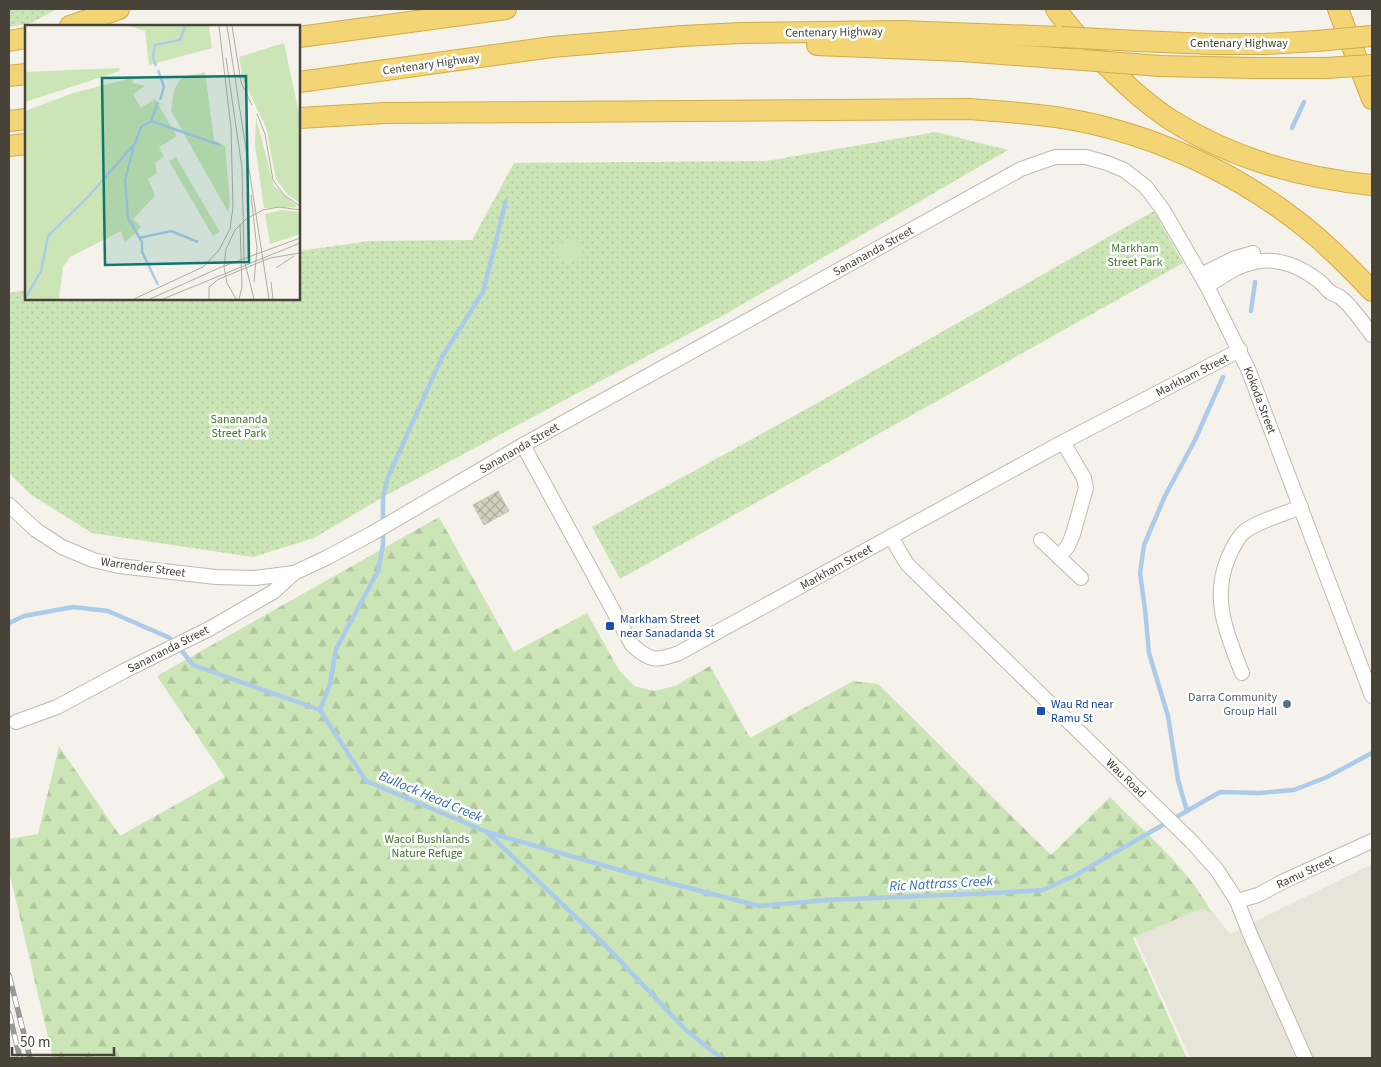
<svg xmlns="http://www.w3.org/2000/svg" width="1381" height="1067" font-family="'Source Sans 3',sans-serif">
<defs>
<pattern id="forest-firs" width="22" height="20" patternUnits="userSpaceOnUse" patternTransform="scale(1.25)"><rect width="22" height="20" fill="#cbe5b6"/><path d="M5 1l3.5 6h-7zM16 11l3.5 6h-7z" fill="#b0c69d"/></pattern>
<pattern id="park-dots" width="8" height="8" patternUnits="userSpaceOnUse" patternTransform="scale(1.25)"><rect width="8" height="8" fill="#cbe5b6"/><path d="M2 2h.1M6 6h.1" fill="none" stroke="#b0c69d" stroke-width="1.8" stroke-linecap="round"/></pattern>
<pattern id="building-cross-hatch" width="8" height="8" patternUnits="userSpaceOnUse" patternTransform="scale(1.25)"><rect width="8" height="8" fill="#d5cfc0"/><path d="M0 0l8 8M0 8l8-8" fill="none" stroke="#afaa9d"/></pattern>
</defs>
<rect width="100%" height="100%" fill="#f4f2ea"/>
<!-- residential -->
<path fill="#e7e4d9" d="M1372 864V1058H1190L1135 937 1207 905 1230 934Z"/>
<!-- forest -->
<path fill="url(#forest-firs)" d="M439 517 514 652 587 613 619 670 634 686 654 691 675 686 710 666 750 738 853 681 878 684 1051 855 1110 797C1144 832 1193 872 1213 916 1208 910 1205 908 1197 910L1133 938 1187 1058H53L9 871V839L38 834 59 746 120 836 225 777 157 676Z"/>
<!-- park -->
<g fill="url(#park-dots)">
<path d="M9 9H57L31 23 9 27Z"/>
<path d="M936 132 1008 150 724 315 383 497 314 538 253 557 92 533 30 494 9 473V293L26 290V299H299V251L369 241 472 240 514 163 766 161Z"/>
<path d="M1154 211 1183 263 620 579 592 527 812 406Z"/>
</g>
<!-- pitch -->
<path fill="#cbe5b6" d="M571 236 584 254 566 266 554 249Z"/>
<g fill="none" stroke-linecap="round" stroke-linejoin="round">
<!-- stream -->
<g stroke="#accbeb" stroke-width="4.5">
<path d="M1292 128 1304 102"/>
<path d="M1251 311 1255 282"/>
<path d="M9 623 24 616 73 607 108 611 170 638"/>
<path d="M182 651 193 665 320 710 366 781 487 832 605 945 686 1030 721 1058"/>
<path d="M320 710 330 684 336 649 378 571 383 545V497L388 477 442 357 483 292 506 201"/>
<path d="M1187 811 1178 780 1168 716 1149 653 1145 609 1140 573 1144 545 1165 496 1195 440 1223 377"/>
<path d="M487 832 623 871 759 906 828 900 993 893 1043 890 1074 876 1220 792 1259 793 1294 790 1327 777 1372 753"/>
</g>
</g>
<!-- building -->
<path fill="url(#building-cross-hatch)" stroke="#cfc7b4" d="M498 491 509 511 484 525 473 505Z"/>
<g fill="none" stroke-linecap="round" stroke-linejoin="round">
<defs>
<g id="minor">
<path d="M1201 275 1233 259 1253 253"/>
<path d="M1207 286C1222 277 1237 265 1255 262 1278 257 1301 267 1319 281 1323 284 1326 289 1330 292 1333 294 1337 295 1340 297 1352 306 1363 323 1372 335"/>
<path d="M523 445 632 645C651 662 656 661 679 653L1063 442 1240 350"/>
<path d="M9 505 36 530 62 547 93 560 119 566 216 577 255 578 294 573"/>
<path d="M891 537 907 564 1192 842 1217 870 1237 901 1250 934 1305 1058"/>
<path d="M1041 540 1081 578"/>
<path d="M1059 557 1068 546 1073 534 1086 488 1084 478 1063 442"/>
<path d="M1242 673C1227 634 1211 600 1228 558 1232 549 1237 538 1244 532 1255 522 1287 513 1301 507"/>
<path d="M16 722 57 707 124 671 209 629 273 592 294 573 326 558 371 534 523 445 1021 169 1055 157H1086L1107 163 1124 170 1146 187 1163 210 1207 286 1248 369 1372 696"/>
<path d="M1237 901 1258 895 1284 881 1372 841"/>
</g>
<g id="highway">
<path d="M1056 9C1071 31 1090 50 1109 68 1128 87 1148 105 1171 120 1231 158 1301 178 1372 185"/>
<path d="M1338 9 1372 99"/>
<path d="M70 26 119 9"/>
<path d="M299 37 506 9"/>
<path d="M9 41 26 38"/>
<path d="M1138 41 1211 44H1265L1316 41"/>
<path d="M817 45 962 51 1083 60"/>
<path d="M1160 66 1254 68H1326"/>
<path d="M9 76 26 74"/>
<path d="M299 82 552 47 682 36 741 33 900 31 1061 37"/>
<path d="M299 118 385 113 970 109C1002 112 1036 113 1068 119 1159 135 1248 178 1318 238 1337 255 1355 273 1372 291"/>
<path d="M9 121 26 119"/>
<path d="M9 146 26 144"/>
</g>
</defs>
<!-- minor casing -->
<use href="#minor" stroke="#bfbaad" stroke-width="16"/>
<!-- highway casing -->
<use href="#highway" stroke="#d2ac46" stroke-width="22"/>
<!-- minor -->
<use href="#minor" stroke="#fff" stroke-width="14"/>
<!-- highway -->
<use href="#highway" stroke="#f3d576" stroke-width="20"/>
<defs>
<g id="rail">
<path d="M9 975 30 1058"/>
<path d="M9 1013 20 1058"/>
</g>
</defs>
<!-- rail casing -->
<use href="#rail" stroke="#989898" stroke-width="5.5"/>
<!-- rail -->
<use href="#rail" stroke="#fff" stroke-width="4" stroke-dasharray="11" stroke-linecap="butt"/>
<defs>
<g id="highway-bridge">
<path d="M1061 37 1138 41"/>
<path d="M1316 41 1372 36"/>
<path d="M1083 60 1160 66"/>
<path d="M1326 68 1372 65"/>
</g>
</defs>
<!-- highway-bridge casing -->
<use href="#highway-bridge" stroke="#d2ac46" stroke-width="22" stroke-linecap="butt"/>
<!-- highway-bridge -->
<use href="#highway-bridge" stroke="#f3d576" stroke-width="20"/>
</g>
<!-- markers -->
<g fill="#1a4fb4" stroke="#fff" stroke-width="2">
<rect x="605" y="621" width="10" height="10" rx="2.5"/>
<rect x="1036" y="706" width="10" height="10" rx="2.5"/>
</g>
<circle fill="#5c6f8a" stroke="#fff" stroke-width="2" cx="1287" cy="704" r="5"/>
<g text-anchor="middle" stroke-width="5" stroke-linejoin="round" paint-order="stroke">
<!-- street labels -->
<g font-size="12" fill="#474339" stroke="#fff">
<text transform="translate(834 32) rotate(-1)" y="4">Centenary Highway</text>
<text x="1239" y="47">Centenary Highway</text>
<text transform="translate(431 64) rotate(-8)" y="4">Centenary Highway</text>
<text transform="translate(873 251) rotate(-29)" y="4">Sanananda Street</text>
<text transform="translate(1192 375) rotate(-27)" y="4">Markham Street</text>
<text transform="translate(1260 400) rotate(69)" y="4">Kokoda Street</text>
<text transform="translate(519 448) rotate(-30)" y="4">Sanananda Street</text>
<text transform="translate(143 567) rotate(8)" y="4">Warrender Street</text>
<text transform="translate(836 567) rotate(-29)" y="4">Markham Street</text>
<text transform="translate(168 649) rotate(-27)" y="4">Sanananda Street</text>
<text transform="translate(1126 778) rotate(44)" y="4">Wau Road</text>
<text transform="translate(1305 872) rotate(-25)" y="4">Ramu Street</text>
</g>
<!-- park labels -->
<g font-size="12" fill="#437530" stroke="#fff">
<text x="1135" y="252">Markham<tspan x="1135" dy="14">Street Park</tspan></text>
<text x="239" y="423">Sanananda<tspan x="239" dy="14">Street Park</tspan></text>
<text x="427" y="843">Wacol Bushlands<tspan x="427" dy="14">Nature Refuge</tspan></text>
</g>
<!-- transit labels -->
<g font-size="12" fill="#164399" stroke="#fff" text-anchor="start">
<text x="620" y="623">Markham Street<tspan x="620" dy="14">near Sanadanda St</tspan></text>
<text x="1051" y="708">Wau Rd near<tspan x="1051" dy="14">Ramu St</tspan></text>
</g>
<!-- service labels -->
<g font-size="12" fill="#4e5e75" stroke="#fff" text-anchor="end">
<text x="1277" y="701">Darra Community<tspan x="1277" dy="14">Group Hall</tspan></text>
</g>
<!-- water labels -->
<g font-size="14" font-style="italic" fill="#3970ab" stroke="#fff">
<text transform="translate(431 796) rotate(23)" y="5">Bullock Head Creek</text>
<text transform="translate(941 883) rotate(-3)" y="5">Ric Nattrass Creek</text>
</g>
</g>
<!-- overview -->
<g transform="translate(25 25)">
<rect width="275" height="275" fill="#f4f2ea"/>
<path d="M231 93 249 161 273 182 239 183 230 120ZM257 185 275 187V209L245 219 240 189Z" fill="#cbe5b6"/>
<path d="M94 43 95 46 0 77V47ZM107 53 108 58 120 61 108 69 116 83 130 74 152 111 134 122 139 131 130 138 132 148 123 154 130 171 108 194 116 202 106 212 100 217 96 206 45 232 38 242 34 274H0V86L48 68Z" fill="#cbe5b6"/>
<path d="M104 1H184L187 23 124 40 120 6ZM259 18 275 93V178L263 170 251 154 241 102 218 55 214 32ZM180 47 189 115 200 121 205 177 203 187 146 86 149 65 154 56 158 52ZM151 132 195 207 188 211 144 136Z" fill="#cbe5b6"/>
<path fill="none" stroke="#accbeb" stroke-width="2.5" d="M131 41 128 32 130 20 155 15 160 1M133 45 139 62 135 75M126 96 195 120M109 120 100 155 103 193 117 217V227L133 260M114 213 146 206 173 217M0 274 16 246 23 211 63 172 110 118 116 102 126 96 133 77"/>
<path fill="none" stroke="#afaca3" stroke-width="1" d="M202 1 244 274M207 1 216 57 227 80M201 33 217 143 219 234 229 274M232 89 240 109 248 155 259 170 275 181M226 170 232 224 229 257M251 243 269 231M246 257 248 274M109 274 178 242 194 225 205 204 208 182 206 103 194 1M125 274 194 243 275 213M138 274 275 218M184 274V262L194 254 245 233 275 228M211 274 202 258 199 242 201 224 210 205 221 194 238 185 254 182 275 185M214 274 217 262 215 199"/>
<path fill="#0f766e" fill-opacity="0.15" stroke="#0f766e" stroke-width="2.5" d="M221 51 224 237 80 240 77 53Z"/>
<rect width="275" height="275" fill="none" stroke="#474339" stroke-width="2.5"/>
</g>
<!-- border -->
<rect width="1381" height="1067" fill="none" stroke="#474339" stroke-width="20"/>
<!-- scale -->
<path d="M12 1047v8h102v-8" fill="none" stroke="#474339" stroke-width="2.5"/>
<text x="20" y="1047" font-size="15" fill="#474339" stroke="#ffffff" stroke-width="4" paint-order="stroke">50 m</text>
</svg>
